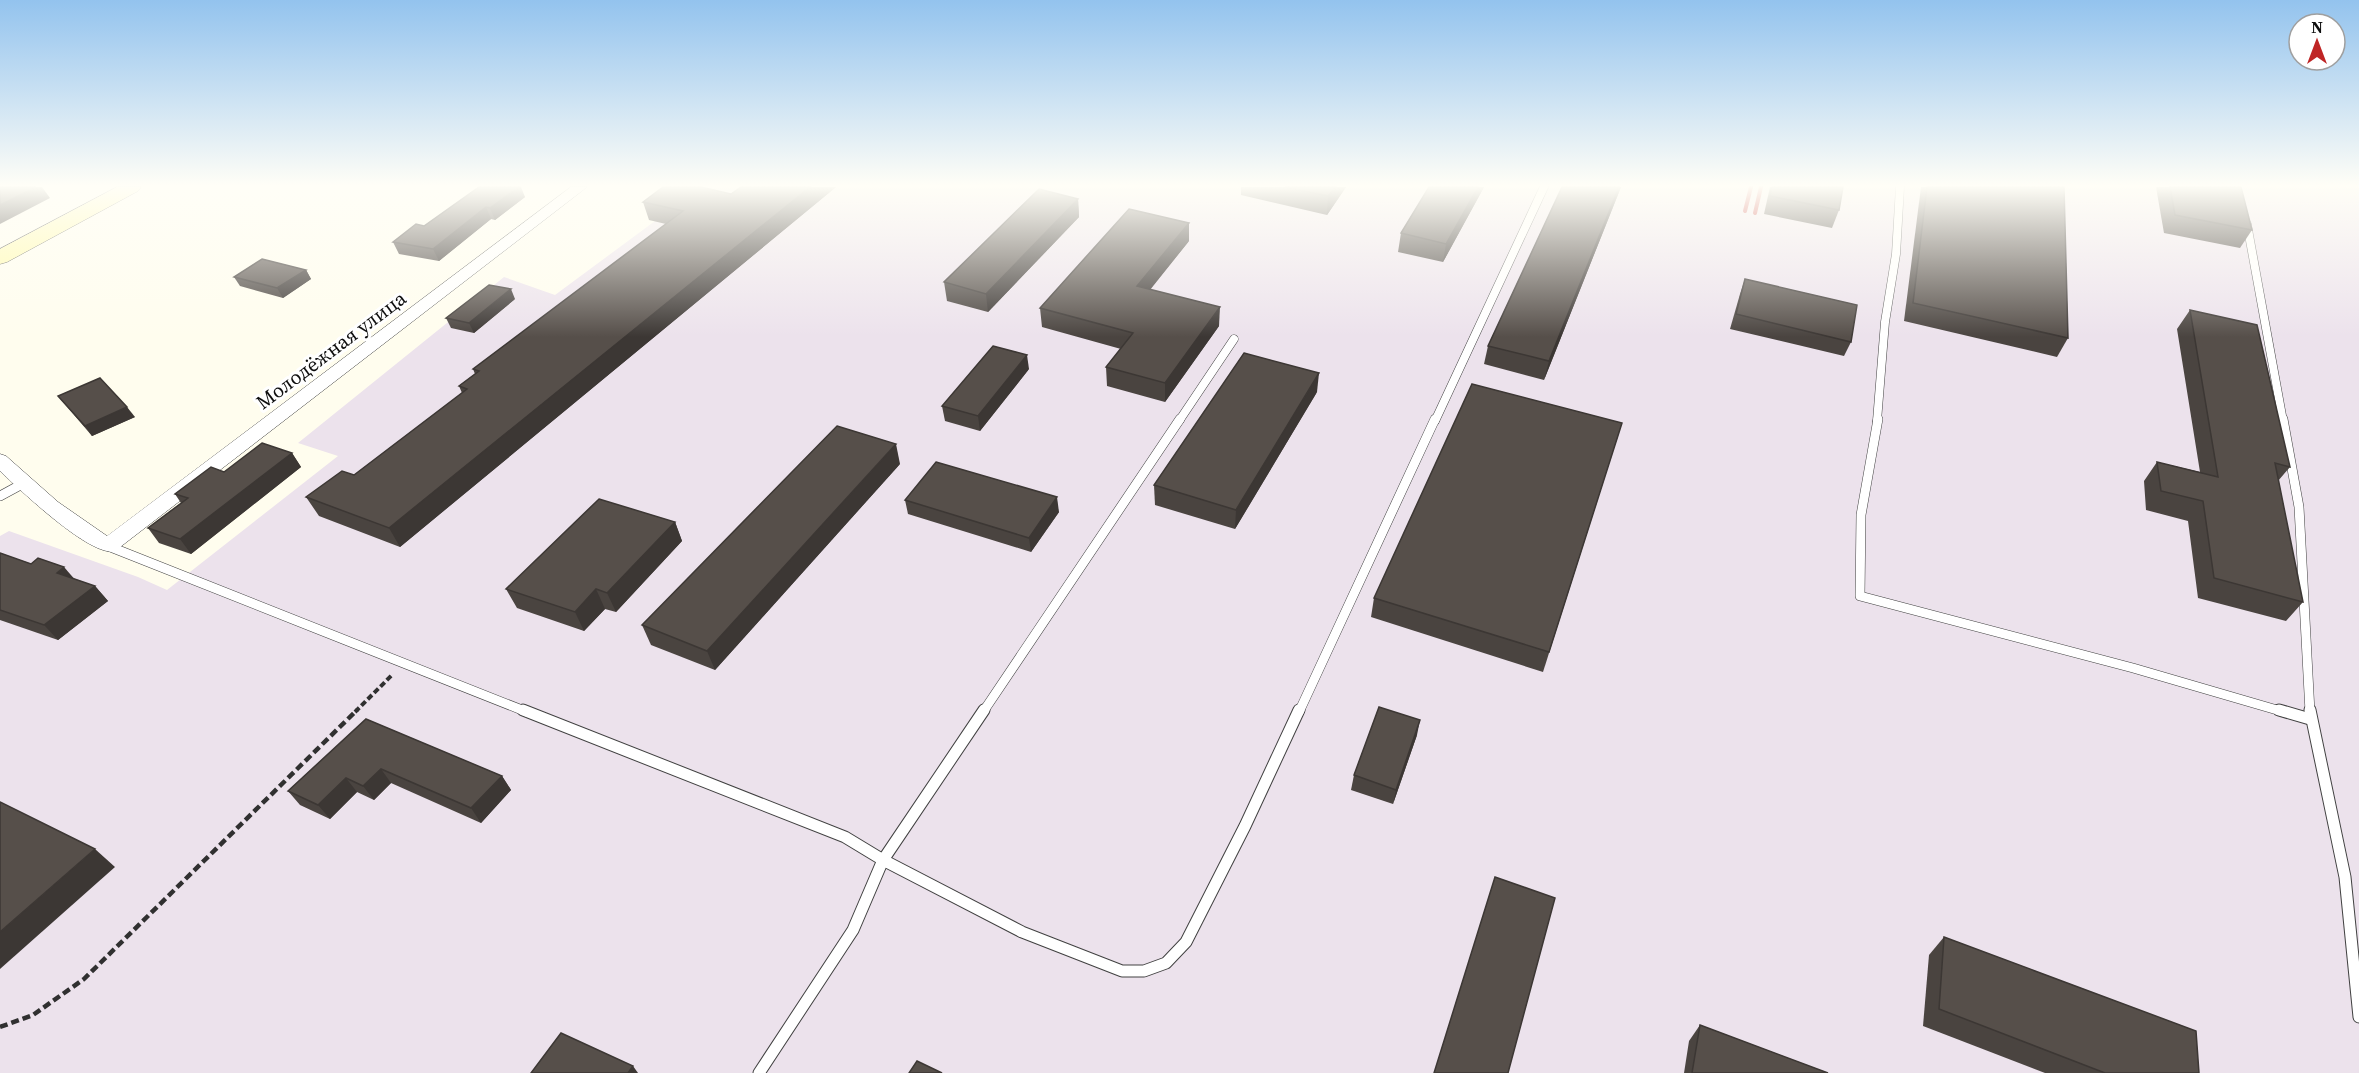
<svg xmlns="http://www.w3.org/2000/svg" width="2359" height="1073" font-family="'Source Serif 4',serif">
<rect width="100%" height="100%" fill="#fffdee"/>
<!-- industrial -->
<path fill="#ece2ec" d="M701 187H2359V1073H0V536L9 531 138 577 167 590 338 456 298 443 504 277 555 295Z"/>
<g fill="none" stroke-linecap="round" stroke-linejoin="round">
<defs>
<g id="service-far2">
<path d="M2247 224 2283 421"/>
<path d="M1179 421 1234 339"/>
<path d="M1435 421 1544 187"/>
<path d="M1877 421 1885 322 1896 254 1900 187"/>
</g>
<g id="service-far1">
<path d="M1878 419 1861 515 1860 596 2133 668 2284 712"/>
<path d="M2283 419 2299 507 2310 712"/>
<path d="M0 496 24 483"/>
<path d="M108 546 527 712"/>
<path d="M983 712 1180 419"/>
<path d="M1299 712 1435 419"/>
</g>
<g id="service">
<path d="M523 710 845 837 883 860 984 710"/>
<path d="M2279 710 2310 719"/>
<path d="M2310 710 2345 877 2359 1017"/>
<path d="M759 1073 853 930 883 860 1022 932 1122 971H1144L1166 963 1186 942 1245 826 1299 710"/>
</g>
<path id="minor" d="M571 187H587L115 551C91 558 19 489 0 471V454L6 456 58 502 107 536Z"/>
<path id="secondary" d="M117 187H141L138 191 7 262 0 264V249Z"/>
</defs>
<!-- service-far2 casing -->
<use href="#service-far2" stroke="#414141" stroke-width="9"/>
<!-- service-far1 casing -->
<use href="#service-far1" stroke="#414141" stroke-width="10"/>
<!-- service casing -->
<use href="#service" stroke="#414141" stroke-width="13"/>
<!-- minor casing -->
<use href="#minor" stroke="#414141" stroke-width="1"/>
<!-- secondary casing -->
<use href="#secondary" stroke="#303030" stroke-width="1"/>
<!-- path-far1 -->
<path stroke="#303030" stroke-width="4" stroke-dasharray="6 3" stroke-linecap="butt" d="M355 712 393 674"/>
<!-- path -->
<path stroke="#303030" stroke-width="4.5" stroke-dasharray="8 4" stroke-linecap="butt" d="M0 1027 33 1015 84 979 357 710"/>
<!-- service-far2 -->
<use href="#service-far2" stroke="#fff" stroke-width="8"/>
<!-- service-far1 -->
<use href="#service-far1" stroke="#fff" stroke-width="9"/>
<!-- service -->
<use href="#service" stroke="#fff" stroke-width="11"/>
<!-- minor -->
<use href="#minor" fill="#fff" fill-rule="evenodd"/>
<!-- secondary -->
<use href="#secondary" fill="#fffaa9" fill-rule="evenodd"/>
<!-- rail -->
<g stroke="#bf2525" stroke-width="4">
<path d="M1745 211 1751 187"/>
<path d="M1755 213 1761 187"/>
</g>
</g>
<!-- wall -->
<g fill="#4a4440">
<path d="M479 187 525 197 495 220 491 219 439 261 399 254 393 242 424 226Z"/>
<path d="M741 187H836L400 547 319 516 306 497 354 475 462 393 459 386 475 374 473 369 666 224 649 220 643 202 731 194Z"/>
<path d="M1241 187H1346L1327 215 1241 195Z"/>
<path d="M1429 187H1484L1443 262 1398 252 1401 233Z"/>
<path d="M1562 187H1621L1544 380 1484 364 1488 346Z"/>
<path d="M1770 187H1843L1839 210 1832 228 1764 214Z"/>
<path d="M1921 187H2064L2068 338 2057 357 1904 321Z"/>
<path d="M2156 187H2241L2252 230 2240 248 2164 233Z"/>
<path d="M1078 199 1079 217 988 312 947 301 944 282Z"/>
<path d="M1189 241 1150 289 1219 326 1165 402 1107 386 1106 367 1121 349 1042 327 1040 308Z"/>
<path d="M306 270 311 279 283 298 240 286 234 277Z"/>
<path d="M1745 279 1851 342 1844 356 1730 329 1740 294Z"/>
<path d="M515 299 474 333 451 328 446 318Z"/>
<path d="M2190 310 2290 467 2278 481 2303 602 2286 621 2198 598 2188 521 2146 510 2144 481 2157 462 2200 472 2177 329Z"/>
<path d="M1029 369 980 431 945 421 942 406Z"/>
<path d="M1317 392 1235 529 1155 505 1154 485Z"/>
<path d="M58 396 135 417 92 436Z"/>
<path d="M1622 423 1543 672 1371 617 1374 598Z"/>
<path d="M292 453 301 467 191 554 159 543 148 528 181 503 175 494 224 472Z"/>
<path d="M900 464 715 670 651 645 642 625Z"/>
<path d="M905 500 1059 512 1031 552 908 514Z"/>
<path d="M675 522 682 541 616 612 605 609 584 631 517 608 506 589Z"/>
<path d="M0 553 95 586 108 601 58 640 0 620Z"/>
<path d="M366 719 502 776 511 790 481 823 391 783 374 800 357 792 330 819 300 805 288 791Z"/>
<path d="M1417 735 1393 804 1351 790 1354 775Z"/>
<path d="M1944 937 2199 1073H2045L1923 1026 1929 955Z"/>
<path d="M1700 1025 1828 1073H1684L1689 1041Z"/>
</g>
<!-- shaded-wall -->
<g fill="#3c3734">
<path d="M36 187H42L50 198 0 224V205Z"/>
<path d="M519 187H521L525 197 495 220 490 208Z"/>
<path d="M810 187H836L400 547 389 528Z"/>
<path d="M1335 187H1346L1327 215 1328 196Z"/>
<path d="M1478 187H1484L1443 262 1446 244Z"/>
<path d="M1619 187H1621L1544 380 1549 361Z"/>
<path d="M1078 199 1079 217 988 312 986 294Z"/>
<path d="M486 207 491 219 439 261 433 249Z"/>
<path d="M1189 223V241L1138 305 1137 286Z"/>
<path d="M306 270 311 279 283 298 277 288Z"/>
<path d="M511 289 515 299 474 333 469 323Z"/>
<path d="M1220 307 1219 326 1165 402V383Z"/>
<path d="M1027 355 1029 369 980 431 978 416Z"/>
<path d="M1319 373 1317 392 1235 529 1236 510Z"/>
<path d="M127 407 135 417 92 436 85 426Z"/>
<path d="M896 444 900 464 715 670 707 651Z"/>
<path d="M292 453 301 467 191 554 180 539Z"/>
<path d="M1057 497 1059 512 1031 552 1029 538Z"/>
<path d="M675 522 682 541 616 612 607 593Z"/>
<path d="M64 567 77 582 57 573Z"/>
<path d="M95 586 108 601 58 640 44 625Z"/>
<path d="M596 589 605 609 584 631 575 612Z"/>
<path d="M1420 720 1417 735 1393 804 1396 790Z"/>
<path d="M381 769 391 783 374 800 363 786Z"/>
<path d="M502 776 511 790 481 823 471 808Z"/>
<path d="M346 778 357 792 330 819 318 805Z"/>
<path d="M95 849 115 867 0 969V932Z"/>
<path d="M633 1066 638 1073H628Z"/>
</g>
<!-- building -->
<g fill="#564f4a" stroke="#3c3734" stroke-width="1.5">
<path d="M0 187H36L0 205Z"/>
<path d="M479 187H519L490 208 486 207 433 249 393 242 416 224 424 226Z"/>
<path d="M663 187H701L731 194 741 187H810L389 528 306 497 342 471 354 475 467 389 459 386 479 371 473 369 683 211 643 202Z"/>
<path d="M1285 187H1335L1328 196Z"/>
<path d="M1429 187H1478L1446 244 1401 233Z"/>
<path d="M1562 187H1619L1549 361 1488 346Z"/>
<path d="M1772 187H1843L1839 210 1770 196Z"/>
<path d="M1927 187H2064L2068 338 1913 303Z"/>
<path d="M2170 187H2241L2252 230 2175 215Z"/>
<path d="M1039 189 1078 199 986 294 944 282Z"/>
<path d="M1129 209 1189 223 1137 286 1220 307 1165 383 1106 367 1133 333 1040 308Z"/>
<path d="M262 259 306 270 277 288 234 277Z"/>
<path d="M1745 279 1857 305 1851 342 1736 314Z"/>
<path d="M489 285 511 289 469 323 446 318Z"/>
<path d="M2190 310 2257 325 2290 467 2275 463 2303 602 2214 578 2203 501 2161 491 2157 462 2218 477Z"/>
<path d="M993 346 1027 355 978 416 942 406Z"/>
<path d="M1244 353 1319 373 1236 510 1154 485Z"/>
<path d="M100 378 127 407 85 426 58 396Z"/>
<path d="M1472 384 1622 423 1549 652 1374 598Z"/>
<path d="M837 426 896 444 707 651 642 625Z"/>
<path d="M262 443 292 453 180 539 148 528 188 498 175 494 211 467 224 472Z"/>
<path d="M936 462 1057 497 1029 538 905 500Z"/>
<path d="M599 499 675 522 607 593 596 589 575 612 506 589Z"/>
<path d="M0 553 31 564 38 558 64 567 57 573 95 586 44 625 0 610Z"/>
<path d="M1379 707 1420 720 1396 790 1354 775Z"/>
<path d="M366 719 502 776 471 808 381 769 363 786 346 778 318 805 288 791Z"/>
<path d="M0 802 95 849 0 932Z"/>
<path d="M1495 877 1555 898 1508 1073H1434Z"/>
<path d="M1944 937 2196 1031 2199 1073H2105L1939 1009Z"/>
<path d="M1700 1025 1828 1073H1692Z"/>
<path d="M561 1033 633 1066 628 1073H531Z"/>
<path d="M917 1061 942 1073H909Z"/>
</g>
<!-- sky -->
<linearGradient id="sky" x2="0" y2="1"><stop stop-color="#93c3ee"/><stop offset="0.55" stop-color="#fffef7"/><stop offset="1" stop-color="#fffef7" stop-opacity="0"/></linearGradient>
<rect width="2359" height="337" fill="url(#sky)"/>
<g text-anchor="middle" stroke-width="6" stroke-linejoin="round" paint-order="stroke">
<!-- street labels -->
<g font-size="20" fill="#0e0e0e" stroke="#fff">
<text transform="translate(331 350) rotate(-37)" y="7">Молодёжная улица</text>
</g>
</g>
<!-- north arrow -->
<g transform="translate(2317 42)"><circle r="28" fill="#ffffff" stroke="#9f9f9f" stroke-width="1.5"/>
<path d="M0-4.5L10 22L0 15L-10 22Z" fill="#bf2525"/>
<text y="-9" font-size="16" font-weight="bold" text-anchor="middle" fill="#0e0e0e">N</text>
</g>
</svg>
